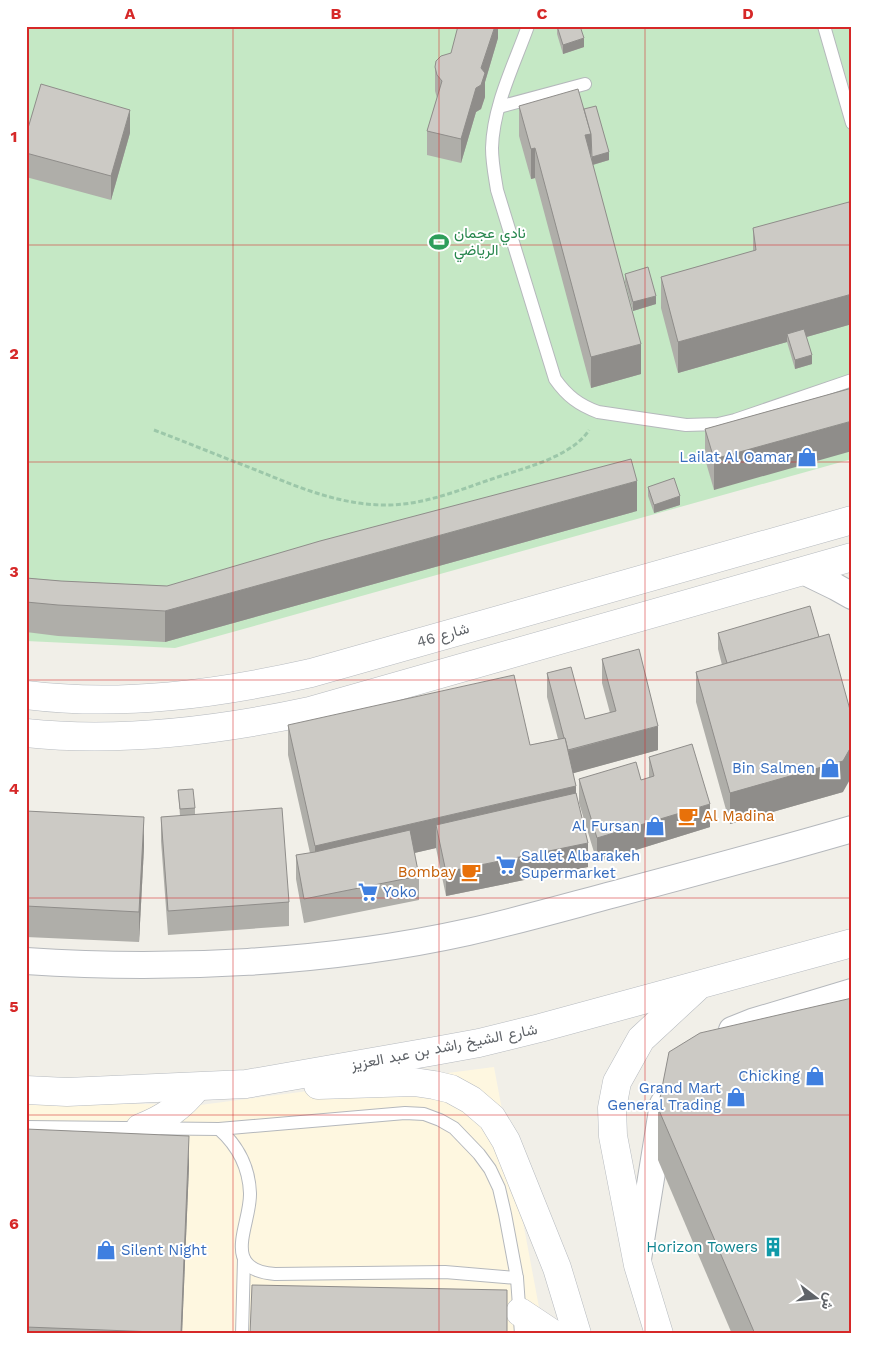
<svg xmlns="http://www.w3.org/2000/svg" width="878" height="1360" font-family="'Work Sans',Vazirmatn,sans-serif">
<rect width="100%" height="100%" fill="#f1efe8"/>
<!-- commercial -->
<path fill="#fef7e0" d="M494 1067 544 1334H26V1102L200 1105Z"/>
<!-- green -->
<path fill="#c5e8c5" d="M26 26H852V459L175 648 26 641Z"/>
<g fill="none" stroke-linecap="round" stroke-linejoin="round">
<defs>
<g id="service">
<path d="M528 26C514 65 493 106 492 148 492 163 495 177 497 190L555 379C567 396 579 405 598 412L686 425 718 424 735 420 852 380"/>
<path d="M824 26 852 123"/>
<path d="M499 107 585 84"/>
<path d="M26 1127 219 1129 405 1113 424 1114 440 1120 454 1128 479 1154 490 1169 499 1188 505 1214 517 1278 521 1334"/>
<path d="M219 1129C238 1146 249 1167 250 1193 251 1225 219 1270 275 1274L445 1272 517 1278"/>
<path d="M242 1334 244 1259"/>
</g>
<g id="minor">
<path d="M803 571 836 587 852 596"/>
<path d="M26 961C169 971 328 963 468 932 517 921 566 907 615 894 694 873 773 852 852 829"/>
<path d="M732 1030 752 1022 852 992"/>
<path d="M638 1259 663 1104 665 1101"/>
</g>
<g id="secondary">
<path d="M26 695C122 707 217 694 311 673L852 520"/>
<path d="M26 733C121 743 217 731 310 711L852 557"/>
<path d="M318 1085 414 1082 434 1085 451 1089 471 1100 492 1118 506 1141 557 1268 577 1334"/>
<path d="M26 1090 67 1092 246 1084 435 1051 479 1043 540 1028 852 943"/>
<path d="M140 1128C164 1119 181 1107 197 1087"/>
<path d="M520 1312 553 1334"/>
<path d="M659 1334 638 1265 613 1136 612 1108 617 1082 641 1039 696 988"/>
</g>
</defs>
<!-- service casing -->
<use href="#service" stroke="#b5b8bc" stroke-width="14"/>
<!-- minor casing -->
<use href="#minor" stroke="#b5b8bc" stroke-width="28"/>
<!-- secondary casing -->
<use href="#secondary" stroke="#b6babf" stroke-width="29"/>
<!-- path -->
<path stroke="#9cc7a9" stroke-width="3" stroke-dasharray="5 2.5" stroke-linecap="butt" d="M154 430C188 443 222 457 256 470 300 488 342 506 390 505 430 504 469 486 507 474 532 466 574 454 589 430"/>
<!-- service -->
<use href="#service" stroke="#fff" stroke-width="12"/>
<!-- minor -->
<use href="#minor" stroke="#fff" stroke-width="26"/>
<!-- secondary -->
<use href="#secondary" stroke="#fff" stroke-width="28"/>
</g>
<!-- wall -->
<g fill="#afaea9">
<path d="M498 26V38L485 82V97L481 109 476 112 461 163 427 155V131L437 98 435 91V67L451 53Z"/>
<path d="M557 26 584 47 563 54 557 34Z"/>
<path d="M519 106 584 109 609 160 593 165 641 374 591 388 535 178 531 179 519 136Z"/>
<path d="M130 133 111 200 26 177V135Z"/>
<path d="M852 212V324L806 337 812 364 795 369 787 342 678 373 661 308V277L753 251V228Z"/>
<path d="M625 274 656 304 633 311 625 282Z"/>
<path d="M852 388 714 490 705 459V429Z"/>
<path d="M648 487 680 505 654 513 648 496Z"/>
<path d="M637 511 165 642 58 636 26 632V578L61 581 167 586Z"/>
<path d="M718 633 843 792 730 824 696 702V673L722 665 718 649Z"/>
<path d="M602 659 658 750 573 773 588 867 446 896 436 848 414 853 419 876V900L304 923 296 879V855L310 853 288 755V725L530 745 558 739 547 697V673L585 719 610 713 602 683Z"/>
<path d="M649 757 710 827 597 862 579 803V779L641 780 649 778Z"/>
<path d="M178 790 195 808V815L289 902V926L168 935 161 841V817L180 816Z"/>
<path d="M26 811 144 847 139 942 26 937Z"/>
<path d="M658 1108 852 1334H732L658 1160Z"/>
<path d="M26 1129 189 1166 182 1334H26Z"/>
</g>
<!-- shaded-wall -->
<g fill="#8f8d8a">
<path d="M495 26H498V38L485 82V97L481 109 476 112 461 163V139L481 68Z"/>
<path d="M584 38V47L563 54V45Z"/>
<path d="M130 110V133L111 200V176Z"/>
<path d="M591 134V164L585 135Z"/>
<path d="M535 148V178L531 179V149Z"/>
<path d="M609 152V160L592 165V157Z"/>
<path d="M852 294V324L789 342 787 334V342L678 373V342Z"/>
<path d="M656 296V304L633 311V302Z"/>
<path d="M641 344V374L591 388V357Z"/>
<path d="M812 355V364L795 369V360Z"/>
<path d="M852 421V451L714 490V459Z"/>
<path d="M637 481V511L165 642V611Z"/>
<path d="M680 496V505L654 513V505Z"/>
<path d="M658 726V750L567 775V751Z"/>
<path d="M852 745V776L843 792 730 824V793Z"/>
<path d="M576 786V817L436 825V848L315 876V846Z"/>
<path d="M710 804V827L597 862V838Z"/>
<path d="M144 817V847L139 942V912Z"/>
<path d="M588 843V867L446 896V872Z"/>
<path d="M189 1136V1166L182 1334H181Z"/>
</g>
<!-- building -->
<g fill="#cccac5" stroke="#8f8d8a">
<path d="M458 26H495L481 68 485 73 481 85 476 88 461 139 427 131 442 81 437 75 435 67 436 61 441 56 451 53Z"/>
<path d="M557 26H580L584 38 563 45Z"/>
<path d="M41 84 130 110 111 176 26 153V135Z"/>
<path d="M578 89 591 134 585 135 641 344 591 357 535 148 531 149 519 106Z"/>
<path d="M596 106 609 152 592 157 591 134 584 109Z"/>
<path d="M849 202 852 212V294L678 342 661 277 756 250 753 228Z"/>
<path d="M648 267 656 296 633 302 625 274Z"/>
<path d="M804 329 812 355 795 360 787 334Z"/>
<path d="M852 388V421L714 459 705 429Z"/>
<path d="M631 459 637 481 165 611 58 605 26 602V578L61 581 167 586 320 541Z"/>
<path d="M674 478 680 496 654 505 648 487Z"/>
<path d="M810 606 819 637 727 663 718 633Z"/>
<path d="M829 634 852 717V745L843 761 730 793 696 672Z"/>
<path d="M639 649 658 726 568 750 565 738H564L547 673 571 667 585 719 616 711 602 659Z"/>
<path d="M514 675 530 745 565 738 576 786 315 846 288 725Z"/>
<path d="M692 744 710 804 597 838 579 779 636 762 641 780 654 776 649 757Z"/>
<path d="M193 789 195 808 180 809 178 790Z"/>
<path d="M576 793 588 843 446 872 436 825Z"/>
<path d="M282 808 289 902 168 911 161 817Z"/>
<path d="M26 811 144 817 139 912 26 906Z"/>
<path d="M410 830 419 876 304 899 296 855 315 852Z"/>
<path d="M852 998V1334H755L658 1108 669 1052 700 1033Z"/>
<path d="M26 1129 189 1136 181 1333 26 1327Z"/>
<path d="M252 1285 507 1290V1334H250Z"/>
</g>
<!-- grid -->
<path fill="none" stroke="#d62828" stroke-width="1" stroke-opacity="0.55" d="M233 26V1334M439 26V1334M645 26V1334M26 245H852M26 462H852M26 680H852M26 898H852M26 1115H852"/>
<!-- icons -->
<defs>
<symbol id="stadium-bare" viewBox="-9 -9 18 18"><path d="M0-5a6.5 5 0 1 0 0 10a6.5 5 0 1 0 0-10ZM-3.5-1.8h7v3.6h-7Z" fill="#2e9e5b" stroke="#fff" stroke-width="2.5" paint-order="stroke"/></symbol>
<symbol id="shop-bare" viewBox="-9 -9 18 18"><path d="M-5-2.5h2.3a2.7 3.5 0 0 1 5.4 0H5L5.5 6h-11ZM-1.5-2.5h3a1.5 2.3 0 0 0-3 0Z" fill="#3f7fe0" stroke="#fff" stroke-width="2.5" paint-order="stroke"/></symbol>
<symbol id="cafe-bare" viewBox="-9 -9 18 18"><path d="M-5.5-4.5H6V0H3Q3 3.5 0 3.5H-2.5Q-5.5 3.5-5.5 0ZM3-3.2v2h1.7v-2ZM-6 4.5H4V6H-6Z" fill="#e8710a" stroke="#fff" stroke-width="2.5" paint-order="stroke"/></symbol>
<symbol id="supermarket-bare" viewBox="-9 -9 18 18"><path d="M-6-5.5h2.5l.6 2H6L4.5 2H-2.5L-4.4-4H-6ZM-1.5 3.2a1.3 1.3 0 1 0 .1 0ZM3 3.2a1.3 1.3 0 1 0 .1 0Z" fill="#3f7fe0" stroke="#fff" stroke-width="2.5" paint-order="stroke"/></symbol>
<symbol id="building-bare" viewBox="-9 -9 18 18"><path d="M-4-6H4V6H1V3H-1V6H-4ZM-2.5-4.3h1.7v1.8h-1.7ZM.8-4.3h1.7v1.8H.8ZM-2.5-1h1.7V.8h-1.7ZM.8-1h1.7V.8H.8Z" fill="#0f9aa8" stroke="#fff" stroke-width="2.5" paint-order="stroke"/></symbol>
</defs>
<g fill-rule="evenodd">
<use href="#stadium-bare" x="425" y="228" width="28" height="28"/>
<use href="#shop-bare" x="793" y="443" width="28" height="28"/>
<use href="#shop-bare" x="816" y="754" width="28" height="28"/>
<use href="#cafe-bare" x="674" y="802" width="28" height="28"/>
<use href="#shop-bare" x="641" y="812" width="28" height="28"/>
<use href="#supermarket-bare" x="492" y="851" width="28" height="28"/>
<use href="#cafe-bare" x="457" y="858" width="28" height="28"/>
<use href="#supermarket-bare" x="354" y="878" width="28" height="28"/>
<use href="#shop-bare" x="801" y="1062" width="28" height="28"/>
<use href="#shop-bare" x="722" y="1083" width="28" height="28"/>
<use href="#building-bare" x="759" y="1233" width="28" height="28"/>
<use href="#shop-bare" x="92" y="1236" width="28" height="28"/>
</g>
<g text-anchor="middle" stroke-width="4" stroke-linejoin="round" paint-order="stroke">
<!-- leisure labels -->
<g font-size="15" fill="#27864d" stroke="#fff" text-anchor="start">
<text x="454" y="238">نادي عجمان<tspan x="454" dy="17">الرياضي</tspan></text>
</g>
<!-- shop labels -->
<g font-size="15" fill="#366cbe" stroke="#fff" text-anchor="end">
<text x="792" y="462">Lailat Al Oamar</text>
<text x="815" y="773">Bin Salmen</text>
<text x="640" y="831">Al Fursan</text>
<text x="521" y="861" text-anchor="start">Sallet Albarakeh<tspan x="521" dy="17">Supermarket</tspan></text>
<text x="383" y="897" text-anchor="start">Yoko</text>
<text x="800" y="1081">Chicking</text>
<text x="721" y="1093">Grand Mart<tspan x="721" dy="17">General Trading</tspan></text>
<text x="121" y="1255" text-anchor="start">Silent Night</text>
</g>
<!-- street labels -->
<g font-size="15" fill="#5f6368" stroke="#fff">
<text transform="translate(443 635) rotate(-16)" y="5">شارع 46</text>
<text transform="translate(444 1047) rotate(-11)" y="5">شارع الشيخ راشد بن عبد العزيز</text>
</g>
<!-- food labels -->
<g font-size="15" fill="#c56008" stroke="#fff" text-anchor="start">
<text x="703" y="821">Al Madina</text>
<text x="456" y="877" text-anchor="end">Bombay</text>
</g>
<!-- culture labels -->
<g font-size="15" fill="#0d838f" stroke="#fff" text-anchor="end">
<text x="758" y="1252">Horizon Towers</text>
</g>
</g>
<!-- border -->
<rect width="878" height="1360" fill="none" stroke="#ffffff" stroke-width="55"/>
<!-- north arrow -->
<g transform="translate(816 1298) rotate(106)" stroke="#ffffff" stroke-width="4" paint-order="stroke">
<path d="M0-4L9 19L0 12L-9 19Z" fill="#5f6368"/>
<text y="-8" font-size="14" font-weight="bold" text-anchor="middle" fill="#5f6368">ش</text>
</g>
<rect x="28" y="28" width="822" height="1304" fill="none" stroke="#d62828" stroke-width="2"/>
<g font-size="16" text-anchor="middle" font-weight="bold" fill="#d62828">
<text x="130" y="19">A</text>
<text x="336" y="19">B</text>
<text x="542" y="19">C</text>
<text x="748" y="19">D</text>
<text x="14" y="142">1</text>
<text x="14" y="359">2</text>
<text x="14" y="577">3</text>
<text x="14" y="794">4</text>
<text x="14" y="1012">5</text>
<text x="14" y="1229">6</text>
</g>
</svg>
